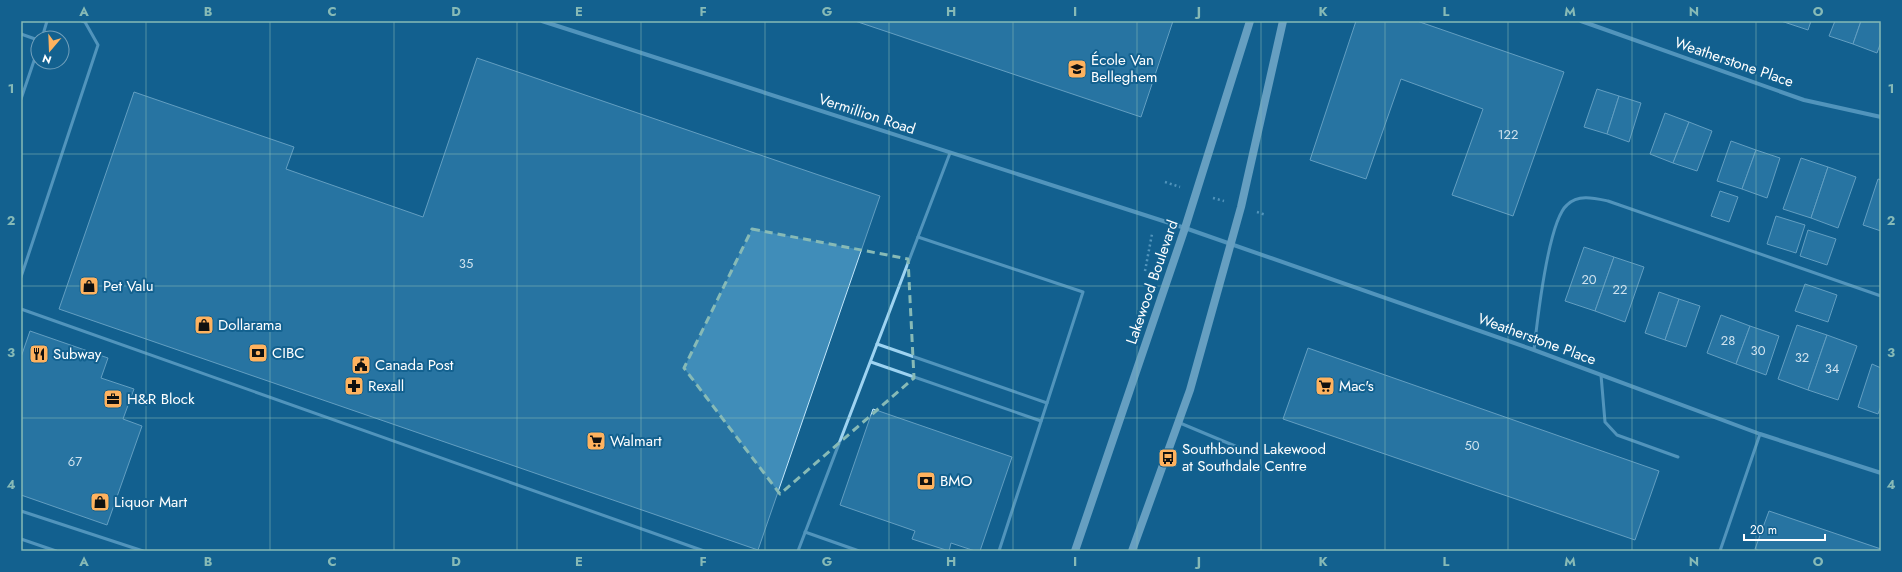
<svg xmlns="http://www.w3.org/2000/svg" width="1902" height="572" font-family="Jost,sans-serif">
<rect width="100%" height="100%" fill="#13618f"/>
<!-- building -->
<g fill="#408db9" stroke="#c4e8fc">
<path d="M855 21H1173L1141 117Z"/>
<path d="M1356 21H1417L1564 72 1513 216 1452 195 1483 109 1401 79 1366 179 1310 160Z"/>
<path d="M1781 21H1811L1808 30Z"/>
<path d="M1835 21H1861L1853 44 1829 36Z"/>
<path d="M1861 21H1881V42L1877 53 1853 44Z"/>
<path d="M477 58 880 196 758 550 59 309 134 92 294 147 286 169 423 217Z"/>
<path d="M1597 89 1619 96 1607 134 1584 127Z"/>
<path d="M1619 96 1641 103 1629 142 1607 134Z"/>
<path d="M1665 113 1689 122 1673 163 1650 154Z"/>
<path d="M1689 122 1712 131 1697 171 1673 163Z"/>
<path d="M1731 141 1756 150 1742 189 1717 181Z"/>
<path d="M1756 150 1780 158 1767 198 1742 189Z"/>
<path d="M1801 158 1828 167 1811 218 1783 209Z"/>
<path d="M1828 167 1856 177 1838 228 1811 218Z"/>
<path d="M1878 179 1881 180V231L1863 225Z"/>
<path d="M1720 191 1738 197 1729 222 1711 216Z"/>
<path d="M1776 216 1805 225 1796 253 1767 244Z"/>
<path d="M1808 230 1836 239 1827 265 1800 256Z"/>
<path d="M1584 247 1614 257 1595 311 1565 301Z"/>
<path d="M1614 257 1644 267 1625 322 1595 311Z"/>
<path d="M1805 284 1837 295 1828 322 1795 311Z"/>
<path d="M1659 292 1679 299 1665 340 1645 333Z"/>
<path d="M1679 299 1700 306 1686 347 1665 340Z"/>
<path d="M1721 315 1750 326 1736 364 1707 353Z"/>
<path d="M1797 325 1827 335 1808 390 1778 379Z"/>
<path d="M1750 326 1779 336 1766 375 1736 364Z"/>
<path d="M30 331 108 358 101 378 134 389 123 419 142 426 107 525 21 495V357Z"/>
<path d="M1827 335 1857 346 1838 400 1808 390Z"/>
<path d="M1308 348 1659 471 1635 540 1283 419Z"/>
<path d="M1872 364 1881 368V406L1878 414 1858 407Z"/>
<path d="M873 409 1012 457 980 551H975L951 543 949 551 912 539 915 531 840 505Z"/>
<path d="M1769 511 1881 549V551H1760L1755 549Z"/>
</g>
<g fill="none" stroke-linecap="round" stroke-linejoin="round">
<!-- path -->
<g stroke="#9ed3f1" stroke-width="2.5" stroke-dasharray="2 3" stroke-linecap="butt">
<path d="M1165 182 1180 187"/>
<path d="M1213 198 1224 201"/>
<path d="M1257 212 1266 215"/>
<path d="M1145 271 1152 234"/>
</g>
<!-- lane -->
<g stroke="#9ed3f1" stroke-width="3">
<path d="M21 34 38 40"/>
<path d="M42 38 47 21"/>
<path d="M21 99 38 49"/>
<path d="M918 237 1083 292 999 551"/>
<path d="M21 277 98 45 85 22 82 21"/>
<path d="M21 309 704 551"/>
<path d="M877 344 1047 403"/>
<path d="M1534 350C1537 323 1548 221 1567 205 1578 194 1594 198 1608 201L1881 296"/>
<path d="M871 362 1041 421"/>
<path d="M1601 375 1605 422 1617 435 1678 457"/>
<path d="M1180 423 1247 451"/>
<path d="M21 511 143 551"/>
<path d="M805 532 859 551"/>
<path d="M21 539 56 551"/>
<path d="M798 551 950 153"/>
<path d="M1720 551 1760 434"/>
</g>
<!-- street -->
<g stroke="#9ed3f1" stroke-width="4">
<path d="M542 21 1185 228 1534 350 1760 434 1881 473"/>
<path d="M1581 21 1804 100 1881 117"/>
</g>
<!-- secondary -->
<g stroke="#cceafc" stroke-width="8">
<path d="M1075 551 1185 228 1250 21"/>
<path d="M1132 551 1190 390 1241 207 1283 21"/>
</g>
</g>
<!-- marked area -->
<path d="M0 0H1902V572H0ZM752 229 908 259 914 378 780 494 684 368Z" fill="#13618f" fill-opacity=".55" fill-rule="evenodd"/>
<path fill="none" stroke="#87bab6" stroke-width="3" stroke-dasharray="8 5" stroke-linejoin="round" d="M752 229 908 259 914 378 780 494 684 368Z"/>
<!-- grid -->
<path fill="none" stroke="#87bab6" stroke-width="1" stroke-opacity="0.55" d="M146 21V551M270 21V551M394 21V551M517 21V551M641 21V551M765 21V551M889 21V551M1013 21V551M1137 21V551M1261 21V551M1385 21V551M1508 21V551M1632 21V551M1756 21V551M21 154H1881M21 286H1881M21 418H1881"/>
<!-- icons -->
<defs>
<symbol id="school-square" viewBox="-11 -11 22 22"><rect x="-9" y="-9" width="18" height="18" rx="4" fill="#ffb25e" stroke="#13618f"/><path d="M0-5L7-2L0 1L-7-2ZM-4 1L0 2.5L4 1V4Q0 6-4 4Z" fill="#111"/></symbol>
<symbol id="shop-square" viewBox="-11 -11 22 22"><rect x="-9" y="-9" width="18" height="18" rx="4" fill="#ffb25e" stroke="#13618f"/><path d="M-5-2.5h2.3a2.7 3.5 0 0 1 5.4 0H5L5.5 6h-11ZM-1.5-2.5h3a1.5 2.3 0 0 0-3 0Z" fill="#111"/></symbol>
<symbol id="bank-square" viewBox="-11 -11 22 22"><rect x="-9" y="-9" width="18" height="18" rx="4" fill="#ffb25e" stroke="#13618f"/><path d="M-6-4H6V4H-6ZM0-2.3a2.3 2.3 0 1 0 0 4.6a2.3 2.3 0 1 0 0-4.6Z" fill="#111"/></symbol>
<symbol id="restaurant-square" viewBox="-11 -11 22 22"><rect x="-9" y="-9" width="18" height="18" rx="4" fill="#ffb25e" stroke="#13618f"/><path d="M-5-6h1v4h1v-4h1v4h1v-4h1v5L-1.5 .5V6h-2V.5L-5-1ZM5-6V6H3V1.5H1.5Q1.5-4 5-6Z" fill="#111"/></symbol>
<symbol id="civic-square" viewBox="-11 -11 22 22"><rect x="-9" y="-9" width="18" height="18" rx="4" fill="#ffb25e" stroke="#13618f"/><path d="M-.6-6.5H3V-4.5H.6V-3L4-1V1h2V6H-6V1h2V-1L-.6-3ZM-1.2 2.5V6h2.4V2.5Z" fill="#111"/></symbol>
<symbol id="pharmacy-square" viewBox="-11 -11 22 22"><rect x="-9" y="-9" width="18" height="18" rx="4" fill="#ffb25e" stroke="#13618f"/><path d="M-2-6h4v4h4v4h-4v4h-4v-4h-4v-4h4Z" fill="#111"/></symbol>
<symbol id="supermarket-square" viewBox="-11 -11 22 22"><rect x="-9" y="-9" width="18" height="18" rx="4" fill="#ffb25e" stroke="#13618f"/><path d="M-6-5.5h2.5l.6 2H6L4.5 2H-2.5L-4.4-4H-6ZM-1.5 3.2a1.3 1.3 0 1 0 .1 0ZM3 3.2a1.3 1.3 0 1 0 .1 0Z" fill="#111"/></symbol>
<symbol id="office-square" viewBox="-11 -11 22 22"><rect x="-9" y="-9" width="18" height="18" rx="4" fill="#ffb25e" stroke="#13618f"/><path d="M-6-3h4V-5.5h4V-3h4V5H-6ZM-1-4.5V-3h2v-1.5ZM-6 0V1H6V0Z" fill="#111"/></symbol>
<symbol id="bus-square" viewBox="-11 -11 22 22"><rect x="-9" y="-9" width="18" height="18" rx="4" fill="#ffb25e" stroke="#13618f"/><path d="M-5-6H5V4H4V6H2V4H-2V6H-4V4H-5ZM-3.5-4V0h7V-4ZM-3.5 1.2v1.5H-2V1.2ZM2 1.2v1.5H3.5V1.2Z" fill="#111"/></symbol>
</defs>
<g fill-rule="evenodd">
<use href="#school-square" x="1066" y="58" width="22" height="22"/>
<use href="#shop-square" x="78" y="275" width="22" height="22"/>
<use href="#shop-square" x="193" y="314" width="22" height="22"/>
<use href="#bank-square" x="247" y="342" width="22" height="22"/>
<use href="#restaurant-square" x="28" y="343" width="22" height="22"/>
<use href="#civic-square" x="350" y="354" width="22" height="22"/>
<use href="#pharmacy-square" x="343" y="375" width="22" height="22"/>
<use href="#supermarket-square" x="1314" y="375" width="22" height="22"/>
<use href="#office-square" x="102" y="388" width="22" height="22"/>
<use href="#supermarket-square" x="585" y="430" width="22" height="22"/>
<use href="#bus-square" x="1157" y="447" width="22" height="22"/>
<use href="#bank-square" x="915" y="470" width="22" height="22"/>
<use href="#shop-square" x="89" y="491" width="22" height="22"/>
</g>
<g text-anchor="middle" stroke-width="4" stroke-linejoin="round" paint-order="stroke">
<!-- number labels -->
<g font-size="13" fill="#cfe2ee">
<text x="1508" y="139">122</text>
<text x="466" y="268">35</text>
<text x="1589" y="284">20</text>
<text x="1620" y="294">22</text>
<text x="1728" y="345">28</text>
<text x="1758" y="355">30</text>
<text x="1802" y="362">32</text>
<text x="1832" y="373">34</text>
<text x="1472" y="450">50</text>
<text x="75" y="466">67</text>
</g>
<!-- poi labels -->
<g font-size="15" fill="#fff" stroke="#13618f" text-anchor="start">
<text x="1091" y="65">École Van<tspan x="1091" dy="17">Belleghem</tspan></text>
<text x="103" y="291">Pet Valu</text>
<text x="218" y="330">Dollarama</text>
<text x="272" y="358">CIBC</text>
<text x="53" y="359">Subway</text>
<text x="375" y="370">Canada Post</text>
<text x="368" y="391">Rexall</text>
<text x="1339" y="391">Mac's</text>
<text x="127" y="404">H&amp;R Block</text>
<text x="610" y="446">Walmart</text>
<text x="1182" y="454">Southbound Lakewood<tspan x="1182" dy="17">at Southdale Centre</tspan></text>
<text x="940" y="486">BMO</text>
<text x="114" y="507">Liquor Mart</text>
</g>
<!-- street labels -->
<g font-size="15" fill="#fff" stroke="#13618f">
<text transform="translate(1734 62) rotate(19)" y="5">Weatherstone Place</text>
<text transform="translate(867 114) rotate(18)" y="5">Vermillion Road</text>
<text transform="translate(1152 282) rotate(-71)" y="5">Lakewood Boulevard</text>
<text transform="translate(1537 339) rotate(20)" y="5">Weatherstone Place</text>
</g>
</g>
<!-- border -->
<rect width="1902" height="572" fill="none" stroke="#13618f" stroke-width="44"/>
<!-- north arrow -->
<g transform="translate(50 50) rotate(199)"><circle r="19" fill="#13618f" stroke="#71a0bc"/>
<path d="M0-3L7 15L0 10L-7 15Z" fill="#ffb25e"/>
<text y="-6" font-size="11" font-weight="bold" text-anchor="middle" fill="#ffffff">N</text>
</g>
<!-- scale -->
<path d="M1744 534v6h81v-6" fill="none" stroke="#ffffff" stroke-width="2"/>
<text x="1750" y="534" font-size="12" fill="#ffffff" stroke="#13618f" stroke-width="3" paint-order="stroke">20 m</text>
<rect x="22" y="22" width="1858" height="528" fill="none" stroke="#87bab6" stroke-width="1.5"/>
<g font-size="13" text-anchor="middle" font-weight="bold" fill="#87bab6">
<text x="84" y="16">A</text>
<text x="208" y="16">B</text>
<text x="332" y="16">C</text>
<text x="456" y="16">D</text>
<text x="579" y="16">E</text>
<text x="703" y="16">F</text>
<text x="827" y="16">G</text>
<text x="951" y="16">H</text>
<text x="1075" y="16">I</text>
<text x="1199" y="16">J</text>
<text x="1323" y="16">K</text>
<text x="1446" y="16">L</text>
<text x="1570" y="16">M</text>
<text x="1694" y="16">N</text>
<text x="1818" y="16">O</text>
<text x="11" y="93">1</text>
<text x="1891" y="93">1</text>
<text x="11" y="225">2</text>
<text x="1891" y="225">2</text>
<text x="11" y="357">3</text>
<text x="1891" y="357">3</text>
<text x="11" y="489">4</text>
<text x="1891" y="489">4</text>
<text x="84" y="566">A</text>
<text x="208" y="566">B</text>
<text x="332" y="566">C</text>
<text x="456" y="566">D</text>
<text x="579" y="566">E</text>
<text x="703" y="566">F</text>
<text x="827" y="566">G</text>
<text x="951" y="566">H</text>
<text x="1075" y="566">I</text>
<text x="1199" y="566">J</text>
<text x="1323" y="566">K</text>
<text x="1446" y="566">L</text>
<text x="1570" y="566">M</text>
<text x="1694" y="566">N</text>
<text x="1818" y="566">O</text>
</g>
</svg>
